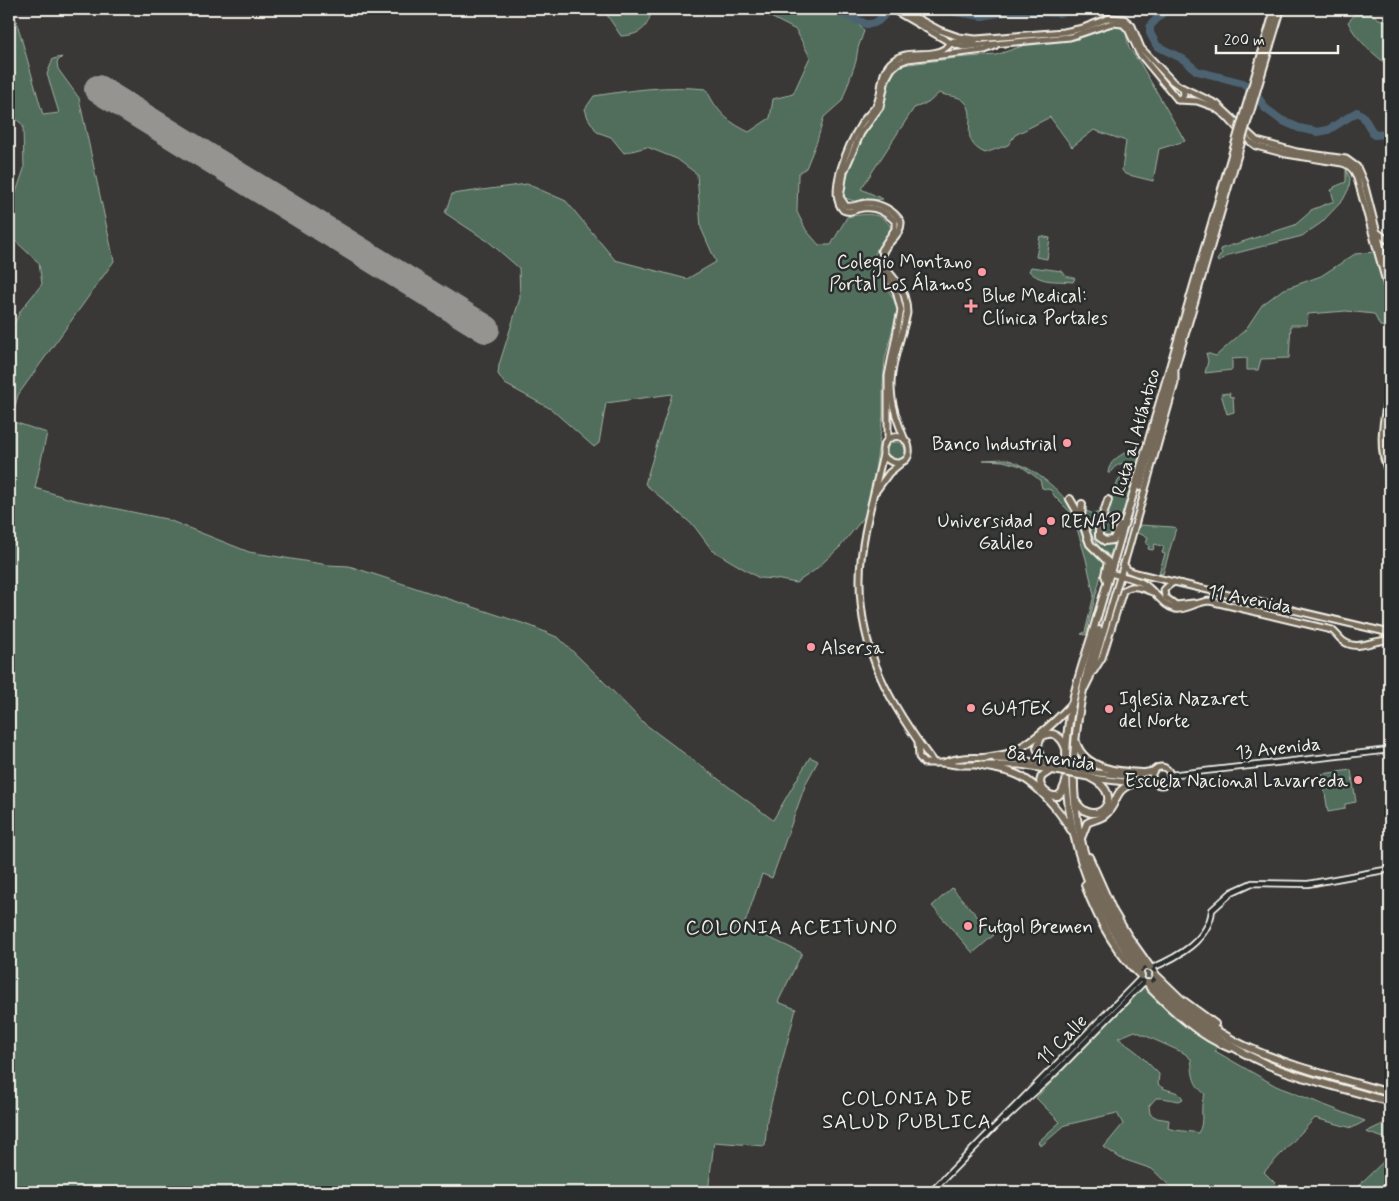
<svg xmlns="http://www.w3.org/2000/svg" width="1399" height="1201" font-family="Mynerve,sans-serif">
<rect width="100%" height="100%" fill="#393837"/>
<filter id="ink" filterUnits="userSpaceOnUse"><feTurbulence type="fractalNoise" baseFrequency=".02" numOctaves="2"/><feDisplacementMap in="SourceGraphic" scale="10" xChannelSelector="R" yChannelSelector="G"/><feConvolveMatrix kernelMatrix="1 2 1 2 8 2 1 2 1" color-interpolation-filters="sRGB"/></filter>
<g filter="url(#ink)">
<!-- green -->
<g fill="#516d5c" stroke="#a2afa2" fill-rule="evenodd">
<path d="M9 9H13L43 115 59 113 47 74 53 59 62 57 57 62 58 69 79 98 114 261 18 395 11 421 47 433 35 488 74 500 166 519 249 552 328 565 349 566 531 626 559 638 598 676 645 724 773 820 810 757 818 761 806 783 772 878 762 874 744 926 802 953 778 1002 796 1009 767 1119 765 1146 714 1142 708 1192H9V334L21 310 42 284 39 263 9 235V213L24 169 23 125 9 113Z"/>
<path d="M603 9H652C648 28 641 35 621 36Z"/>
<path d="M755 9H823L858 24 864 31 858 48 856 61 842 101 824 117 817 141 806 168 798 174 797 212 806 230 819 245H831L847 217C862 214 883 210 891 228L875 254 876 268 898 307 885 359 883 384V416L869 511 840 547 815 570 796 583 775 579 759 578 712 550 694 526 645 484 672 394 606 403 599 443 594 447 551 409 505 384 498 374 499 365 520 298 519 268 489 242 445 213 452 194 527 184 566 201 615 260 687 279 716 262 701 228 697 174 677 159 647 147 624 153 611 137 597 132 588 118 585 109 594 96C632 90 667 85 706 89 717 111 726 121 749 132L770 118 773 99 793 94 810 57 796 30Z"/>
<path d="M1360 9H1365L1379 19 1390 22V67C1375 55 1356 40 1348 22Z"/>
<path d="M1111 27 1123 28 1126 33 1129 48 1140 63 1185 141 1159 149 1153 181 1125 174 1122 170 1126 141 1094 130 1072 147 1050 117 1015 135 1008 145 985 153C956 140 979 117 965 102 959 95 948 97 939 93L928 103 914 108 861 189 883 199 854 201 845 198C838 181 861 140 870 126 873 121 877 118 880 113 891 95 883 80 902 65L956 58 996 55 1031 43 1075 40Z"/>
<path d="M1346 170 1350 178 1349 188 1343 200 1321 223 1302 236 1229 255 1218 262 1217 260 1222 253 1220 249 1295 225 1309 213 1311 210 1334 201 1331 190 1334 189V187L1346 182Z"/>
<path d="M1040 236 1050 238 1047 259 1036 257Z"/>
<path d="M1374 252 1390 307V327L1380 326 1374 314 1346 311 1308 314 1307 325H1291L1289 358 1261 359 1258 370H1247V358L1232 359V370L1205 373 1208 361 1206 353 1216 356 1246 329 1262 305 1282 290 1321 276 1355 254Z"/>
<path d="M1031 267 1062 271 1066 276 1075 278 1073 282C1057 280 1042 284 1029 271Z"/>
<path d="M1230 393 1229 396 1233 397 1234 412 1227 414 1221 394Z"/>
<circle cx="896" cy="451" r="9"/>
<path d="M1127 452 1143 454 1140 464C1128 462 1117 461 1110 473H1108C1109 462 1118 456 1127 452Z"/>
<path d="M1004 459C1028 463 1065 492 1075 514 1080 524 1081 537 1087 547 1092 553 1099 557 1104 562L1086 635 1081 634 1085 632 1094 595 1086 559 1073 515 1055 497 1051 490 1042 488 1040 480 1021 466 1003 461 983 460Z"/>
<path d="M1131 474 1135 477C1129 498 1126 522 1110 538H1104L1101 535 1105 516 1118 481 1123 475Z"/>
<path d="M1086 511 1094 514 1101 511 1098 539 1106 544 1115 541 1111 556C1096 547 1085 529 1086 511Z"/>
<path d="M1140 525 1173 527 1176 528 1163 574 1159 573 1165 554 1162 553 1164 547 1155 544 1153 550 1148 549 1149 545 1146 544 1148 537 1137 533Z"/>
<path d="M1351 770 1356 802 1345 804V809L1328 812 1322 774Z"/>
<path d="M952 888 994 935 973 953 932 906Z"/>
<path d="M1144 987 1178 1019 1217 1046 1215 1051 1276 1086 1365 1121 1352 1128 1315 1118 1264 1172 1284 1192H1176L1152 1169 1120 1158 1104 1147 1123 1124 1117 1113 1065 1125 1041 1146 1038 1142 1060 1122 1036 1098ZM1135 1031 1184 1053 1191 1059C1193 1074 1192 1084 1205 1094 1198 1107 1206 1122 1198 1133 1190 1131 1174 1131 1168 1128L1169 1120 1157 1118 1150 1114 1149 1106 1156 1098H1162L1179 1101 1183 1099C1178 1088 1165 1093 1158 1084L1159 1074 1138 1053 1118 1038Z"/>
<path d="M1390 1121V1140L1366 1132 1389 1121Z"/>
<path d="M1390 1155V1192H1352Z"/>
</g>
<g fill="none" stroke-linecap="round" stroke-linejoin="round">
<!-- river -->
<g stroke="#4e6472" stroke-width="8">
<path d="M831 9 866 24C878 25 882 17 889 9"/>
<path d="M947 9 956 12 982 16 1010 11 1058 13 1085 9"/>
<path d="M1166 9 1150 26V33L1157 46 1183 59 1197 71 1243 83 1254 91 1265 108 1281 120 1299 128 1318 132 1328 130 1357 112 1363 116 1374 135 1390 134"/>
</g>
<!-- runway -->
<path stroke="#969490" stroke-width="28" d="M98 89 486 329"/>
<!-- highway-tunnel -->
<g stroke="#555452" stroke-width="6" stroke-dasharray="6 3" stroke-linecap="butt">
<path d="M1099 630 1140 487"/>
<path d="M1142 964 1158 982"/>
<path d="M1139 968 1154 985"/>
</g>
<defs>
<g id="minor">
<path d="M1169 775 1390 750"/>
<circle cx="1148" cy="975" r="8"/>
<path d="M1152 968C1178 957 1209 940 1212 910L1232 892 1252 883 1308 884 1390 869"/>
<path d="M1005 1119 1049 1079 1144 982"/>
<path d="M931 1192 1141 978"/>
</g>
<g id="major">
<path d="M892 9 951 43 963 47 1070 37 1112 23 1123 24 1128 29 1139 53 1178 100 1197 101 1214 107 1226 116 1249 141 1256 146 1286 154 1342 163C1354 166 1356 175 1359 185L1390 296"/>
<path d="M900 9 939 30 959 37 976 39 1064 32 1083 28 1109 18 1124 19 1132 26 1141 48 1172 81 1179 86 1217 104 1257 141 1297 152 1346 159 1357 167 1364 183 1390 283"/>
<path d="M952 42 954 41 975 42"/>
<path d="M1178 100 1184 95 1183 88"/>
<path d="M1377 232 1390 242"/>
<path d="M881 250 895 229V221C885 211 872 205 858 209 852 211 849 213 843 210 826 192 850 142 861 124 865 117 872 112 876 106 884 91 878 72 894 60 912 47 935 62 951 43"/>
<path d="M882 267 896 291 901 310 888 376V439"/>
<path d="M1390 385C1385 414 1375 447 1390 475"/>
<path d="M905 440C898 423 891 405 891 386 891 362 902 337 907 313 907 301 904 291 896 281 892 274 882 267 882 258 882 243 902 238 901 222 895 211 879 202 866 203 859 204 853 207 846 206L840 197 844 172 861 133 880 107 886 79 892 68 898 63 908 59 985 50 995 46"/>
<path d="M883 454C890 468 912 465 909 448 907 430 880 434 883 454 875 492 860 540 860 578 859 652 891 706 934 763"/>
<path d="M876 491 889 473 900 464"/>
<path d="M1124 565 1128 570 1136 573 1390 633"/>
<path d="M1110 573C1120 576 1135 578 1144 584 1155 591 1163 606 1175 609 1186 611 1197 601 1210 601L1332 630C1336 633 1339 638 1343 641 1358 652 1374 639 1390 640"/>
<path d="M1174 582 1168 586 1164 590 1165 597 1176 605 1193 603"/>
<path d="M1094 671 1102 658 1123 591C1131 583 1143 588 1152 592"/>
<path d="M1085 688 1090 678 1128 550 1175 383V372"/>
<path d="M918 741 919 757 924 763H943L956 765H1021L1061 772"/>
<path d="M995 759 1021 760 1062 767"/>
<path d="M943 763C956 757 973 757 987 758"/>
<circle cx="1161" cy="776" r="9"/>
<path d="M1089 772 1126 776 1153 771"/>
<path d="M1091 778 1125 782 1154 781"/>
</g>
<g id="highway">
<path d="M1265 43 1275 9"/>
<path d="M1270 45 1281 9"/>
<path d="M1140 487 1227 190"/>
<path d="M1070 499 1081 518 1090 544 1108 562 1105 575 1107 581"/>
<path d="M1108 500 1099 528V537L1105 541 1113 540 1120 526"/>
<path d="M1081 516 1082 504"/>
<path d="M1099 630C1060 752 1060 860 1142 964"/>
<path d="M1076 742C1084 769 1118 772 1142 773"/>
<path d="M983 758C991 757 1002 756 1010 753 1034 742 1054 723 1072 704"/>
<path d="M1048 764 1041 758 1037 748 1041 737C1053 729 1062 737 1066 749"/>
<path d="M978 765C989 768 1002 769 1013 773 1035 780 1059 810 1071 830"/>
<path d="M1051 770C1048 773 1043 774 1041 778 1037 788 1049 797 1058 796L1062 792 1066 782"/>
<path d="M1075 800C1093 832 1130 797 1091 778"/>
<path d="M1082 836 1087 823C1092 820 1100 819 1105 815 1120 802 1111 789 1138 782"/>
<path d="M1089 857 1113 911 1128 936 1150 967"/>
<path d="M1085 885C1097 917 1115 952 1141 976"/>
<path d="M1139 968C1082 897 1055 805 1070 715 1074 689 1083 663 1091 638L1222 189"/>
<path d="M1156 975 1181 999 1215 1024"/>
<path d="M1158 982C1184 1008 1214 1032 1247 1047 1293 1068 1343 1079 1390 1093"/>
<path d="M1148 983 1150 988C1173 1011 1199 1036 1230 1048"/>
<path d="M1154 985C1186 1018 1224 1045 1266 1064 1303 1080 1351 1090 1390 1102"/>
</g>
</defs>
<!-- minor casing -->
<use href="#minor" stroke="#f4f1e8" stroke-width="8"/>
<!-- major casing -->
<use href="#major" stroke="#f4f1e8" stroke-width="9"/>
<!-- highway casing -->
<use href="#highway" stroke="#f4f1e8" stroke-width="10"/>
<!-- minor -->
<use href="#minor" stroke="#2a2d2e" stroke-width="4.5"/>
<!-- major -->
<use href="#major" stroke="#746a5a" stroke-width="5"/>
<!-- highway -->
<use href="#highway" stroke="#746a5a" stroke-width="6"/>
<defs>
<g id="major-bridge">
<path d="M1062 767 1089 772"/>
<path d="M1061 772 1088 777"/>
</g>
<g id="highway-bridge">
<path d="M1222 189 1265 43"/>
<path d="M1227 190 1270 45"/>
</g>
</defs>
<!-- major-bridge casing -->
<use href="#major-bridge" stroke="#f4f1e8" stroke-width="9" stroke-linecap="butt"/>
<!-- highway-bridge casing -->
<use href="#highway-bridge" stroke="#f4f1e8" stroke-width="10" stroke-linecap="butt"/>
<!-- major-bridge -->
<use href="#major-bridge" stroke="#746a5a" stroke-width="5"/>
<!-- highway-bridge -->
<use href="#highway-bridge" stroke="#746a5a" stroke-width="6"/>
</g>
</g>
<!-- markers -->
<g fill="#ff9aa2" stroke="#2a2d2e" stroke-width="2">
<circle cx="982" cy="272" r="5"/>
<path d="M968.5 298.5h5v5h5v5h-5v5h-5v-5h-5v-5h5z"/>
<circle cx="1067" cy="443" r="5"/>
<circle cx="1051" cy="521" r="5"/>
<circle cx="1043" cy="531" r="5"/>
<circle cx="811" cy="647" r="5"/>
<circle cx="971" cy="708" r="5"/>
<circle cx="1109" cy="709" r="5"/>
<circle cx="1358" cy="780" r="5"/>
<circle cx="968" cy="926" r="5"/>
</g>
<g text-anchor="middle" stroke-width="5" stroke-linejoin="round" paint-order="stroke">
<!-- poi labels -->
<g font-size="19" fill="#f4f1e8" stroke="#2a2d2e" text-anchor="start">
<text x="972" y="268" text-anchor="end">Colegio Montano<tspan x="972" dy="22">Portal Los Álamos</tspan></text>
<text x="982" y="302">Blue Medical:<tspan x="982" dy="22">Clínica Portales</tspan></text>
<text x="1057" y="450" text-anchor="end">Banco Industrial</text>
<text x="1033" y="527" text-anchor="end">Universidad<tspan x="1033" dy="22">Galileo</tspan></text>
<text x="1061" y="528">RENAP</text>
<text x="821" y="654">Alsersa</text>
<text x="1119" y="705">Iglesia Nazaret<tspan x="1119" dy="22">del Norte</tspan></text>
<text x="981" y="715">GUATEX</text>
<text x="1348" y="787" text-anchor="end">Escuela Nacional Lavarreda</text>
<text x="978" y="933">Futgol Bremen</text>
</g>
<!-- street labels -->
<g font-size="19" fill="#f4f1e8" stroke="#2a2d2e">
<text transform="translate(1135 432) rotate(-74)" y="7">Ruta al Atlántico</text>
<text transform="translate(1250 598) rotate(11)" y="7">11 Avenida</text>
<text transform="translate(1278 747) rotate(-6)" y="7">13 Avenida</text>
<text transform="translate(1051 757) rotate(8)" y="7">8a Avenida</text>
<text transform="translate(1061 1039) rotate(-45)" y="7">11 Calle</text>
</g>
<!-- neighbourhood labels -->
<g font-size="20" letter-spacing="1" fill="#f4f1e8" stroke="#2a2d2e">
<text x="792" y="934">COLONIA ACEITUNO</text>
<text x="907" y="1105">COLONIA DE<tspan x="907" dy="23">SALUD PUBLICA</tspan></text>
</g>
</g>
<!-- margin -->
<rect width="1399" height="1201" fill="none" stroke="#2a2d2e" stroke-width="30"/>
<rect x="15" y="15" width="1369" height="1171" fill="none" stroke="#f4f1e8" stroke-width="2" filter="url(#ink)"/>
<!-- scale -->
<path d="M1216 45v8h122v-8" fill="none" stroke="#f4f1e8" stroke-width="2.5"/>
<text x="1224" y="45" font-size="15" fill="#f4f1e8" stroke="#2a2d2e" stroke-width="4" paint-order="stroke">200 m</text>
</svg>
